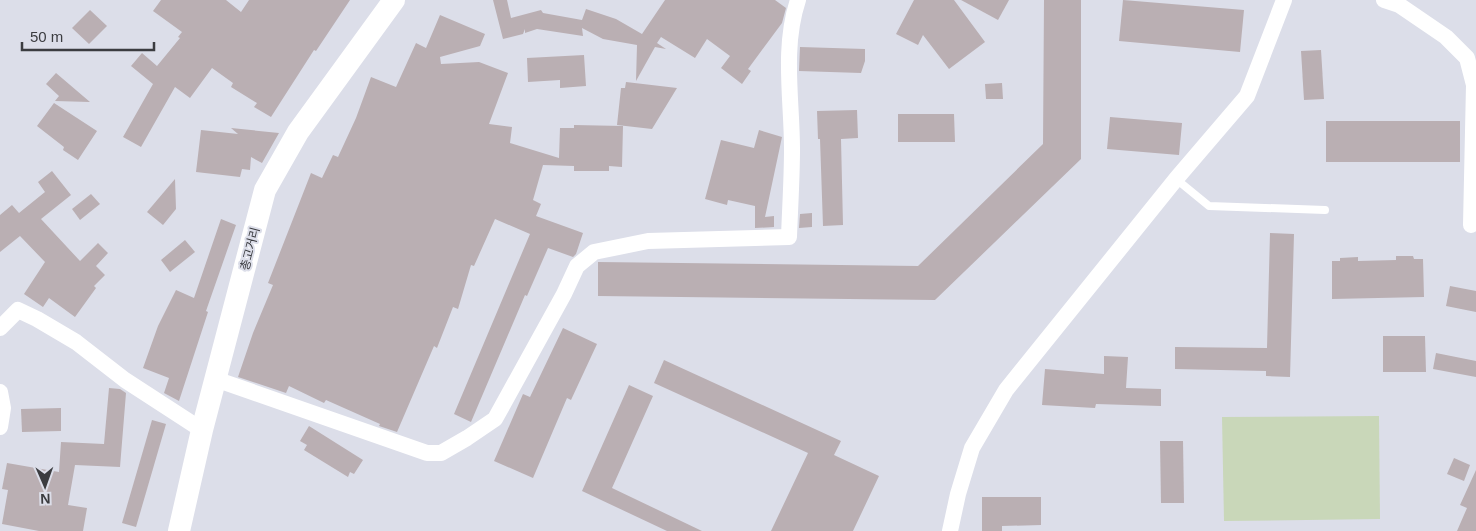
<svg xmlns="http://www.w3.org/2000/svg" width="1476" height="531" font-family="Helvetica,'Noto Sans KR',sans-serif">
<rect width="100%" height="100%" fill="#dcdee9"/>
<!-- green -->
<path fill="#c9d7b9" d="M1379 416 1380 519 1224 521 1222 417Z"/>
<!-- building -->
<g fill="#baafb3">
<path d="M161 0H226L241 12 249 0H350L316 51 314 50 271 117 254 107 257 103 231 87 233 83 212 68 190 98 175 87 141 147 123 137 153 84 131 66 142 53 157 66 180 38 178 37 182 32 153 11Z"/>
<path d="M493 0H507L511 18 541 10 543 13 582 20 586 9 616 19 642 34 665 0H775L786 8 782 23 748 69 751 71 742 84 721 68 730 56 707 39 695 58 661 37 657 43 666 49 655 47 636 81 637 45 603 39 582 28 583 36 537 29 525 33V29L523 34 503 39Z"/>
<path d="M914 0H954L985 42 949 69 923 35 918 45 896 34Z"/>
<path d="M961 0H1009L998 20Z"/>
<path d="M1044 0H1081V159L935 300 598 296V262L918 266 1043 144Z"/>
<path d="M1123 0 1244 10 1240 52 1119 41Z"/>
<path d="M90 10 107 26 89 44 72 28Z"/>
<path d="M440 15 485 34 480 46 440 57 441 64 479 62 508 73 489 124 512 127 510 143 559 158 560 128H574V125L623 126 622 167 609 166V171H574V166L543 165 533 200 541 204 536 216 583 233 576 254 573 257 548 248 527 296 525 295 471 422 454 414 530 234 495 219 474 266 471 265 458 309 453 307 437 348 434 346 397 432 379 426 380 424 326 400 324 403 289 386 286 393 238 377 253 333 273 285 268 283 311 173 322 178 333 155 338 157 356 118 371 77 396 87 416 43 426 48Z"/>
<path d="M800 47 865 49V61L861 73 799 71Z"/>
<path d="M1321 50 1324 99 1304 100 1301 51Z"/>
<path d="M584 55 586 86 560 88V80L528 82 527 58Z"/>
<path d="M56 73 90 102 55 101 59 96 46 84Z"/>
<path d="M626 82 677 88 652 129 617 125 621 88H625Z"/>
<path d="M1002 83 1003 99H986L985 84Z"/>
<path d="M54 103 97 131 78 160 63 150 64 147 37 126Z"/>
<path d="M857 110 858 138 841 139 843 225 823 226 820 139H818L817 111Z"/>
<path d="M898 114H954L955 142H898Z"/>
<path d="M1110 117 1182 123 1179 155 1107 149Z"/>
<rect x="1326" y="121" width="134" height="41"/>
<path d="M231 128 279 133 262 163 251 157 250 170 242 169 240 177 196 172 201 130 238 134Z"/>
<path d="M759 130 782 137 765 217 774 216V227L755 228V206L728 200 727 205 705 199 721 140 754 148Z"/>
<path d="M52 171 71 195 41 219 80 261 98 243 108 253 96 266 105 275 94 286 96 288 75 317 49 298 43 307 24 294 45 262 20 236 0 252V215L12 205 19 213 45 192 38 182Z"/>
<path d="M175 179 176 209 163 225 147 212Z"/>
<path d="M91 194 100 204 80 220 72 209Z"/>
<path d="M812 213V227L799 228 800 214Z"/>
<path d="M221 219 236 225 206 311 208 312 179 401 164 393 169 378 143 368 158 326 176 290 194 298Z"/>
<path d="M1270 233 1294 234 1290 377 1266 376V371L1175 369V347L1267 348Z"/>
<path d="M185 240 195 252 170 272 161 260Z"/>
<path d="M1396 256H1413L1414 259H1423L1424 297 1332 299V261H1340V258L1358 257V261L1396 260Z"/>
<path d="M1450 286 1476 291V312L1446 306Z"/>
<path d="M563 328 597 344 571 400 567 398 533 478 494 461 523 394 530 397Z"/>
<path d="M1383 336H1425L1426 372H1383Z"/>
<path d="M1436 353 1476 361V377L1433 369Z"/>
<path d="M1104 356 1128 357 1126 388 1161 389V406L1096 404 1095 408 1042 405 1045 369 1104 374Z"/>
<path d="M664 360 841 441 834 455 879 476 853 531H771L808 453 654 383Z"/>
<path d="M629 385 653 396 612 488 702 531H667L582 491Z"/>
<path d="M109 388 120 389 126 393 120 467 75 465 68 505 87 508 83 531H39L2 524 8 490 2 489 7 463 59 472 61 442 104 444Z"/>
<path d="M61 408V431L22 432 21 409Z"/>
<path d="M152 420 166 424 136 527 122 523Z"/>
<path d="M309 426 363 460 354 474 350 472 348 477 304 450 307 445 300 441Z"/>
<path d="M1160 441H1183L1184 503H1161Z"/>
<path d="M1454 458 1470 465 1464 481 1447 474Z"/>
<path d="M1476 470V531H1457L1467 508 1460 505Z"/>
<path d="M982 497H1041V525L1002 526V531H982Z"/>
</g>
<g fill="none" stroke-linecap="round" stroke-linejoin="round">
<!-- lane -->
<path stroke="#fff" stroke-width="8" d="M1176 179 1209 206 1325 210"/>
<!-- street -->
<g stroke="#fff" stroke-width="16">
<path d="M1384 0 1399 5 1446 37 1467 58 1474 85 1471 225"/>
<path d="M0 328 18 310 37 319 76 342 125 380 202 430"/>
<path d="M215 379 427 453H441L467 438 495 419 564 294 577 266 594 252 648 241 789 237C790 208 792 178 792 149 792 100 782 48 798 0"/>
<path d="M0 392 3 408 0 427"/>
<path d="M950 531 958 494 972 448 1006 390 1176 179 1247 96 1284 0"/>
</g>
<!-- secondary -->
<path stroke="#fff" stroke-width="22" d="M179 531 202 430 265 190 298 132 394 0"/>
</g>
<g text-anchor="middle" stroke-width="4" stroke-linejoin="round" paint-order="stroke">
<!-- street labels -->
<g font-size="12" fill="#3b3c40" stroke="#dcdee9">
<text transform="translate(250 249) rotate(-75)" y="4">총고거리</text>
</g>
</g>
<!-- north arrow -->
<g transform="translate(45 486) rotate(178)" stroke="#dcdee9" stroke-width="4" paint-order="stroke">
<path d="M0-4L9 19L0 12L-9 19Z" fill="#3b3c40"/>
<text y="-8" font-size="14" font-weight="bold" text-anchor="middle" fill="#3b3c40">N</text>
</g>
<!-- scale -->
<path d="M22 42v8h132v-8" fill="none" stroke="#3b3c40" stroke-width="2.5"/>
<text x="30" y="42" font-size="15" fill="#3b3c40" stroke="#dcdee9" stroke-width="4" paint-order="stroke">50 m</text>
</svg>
